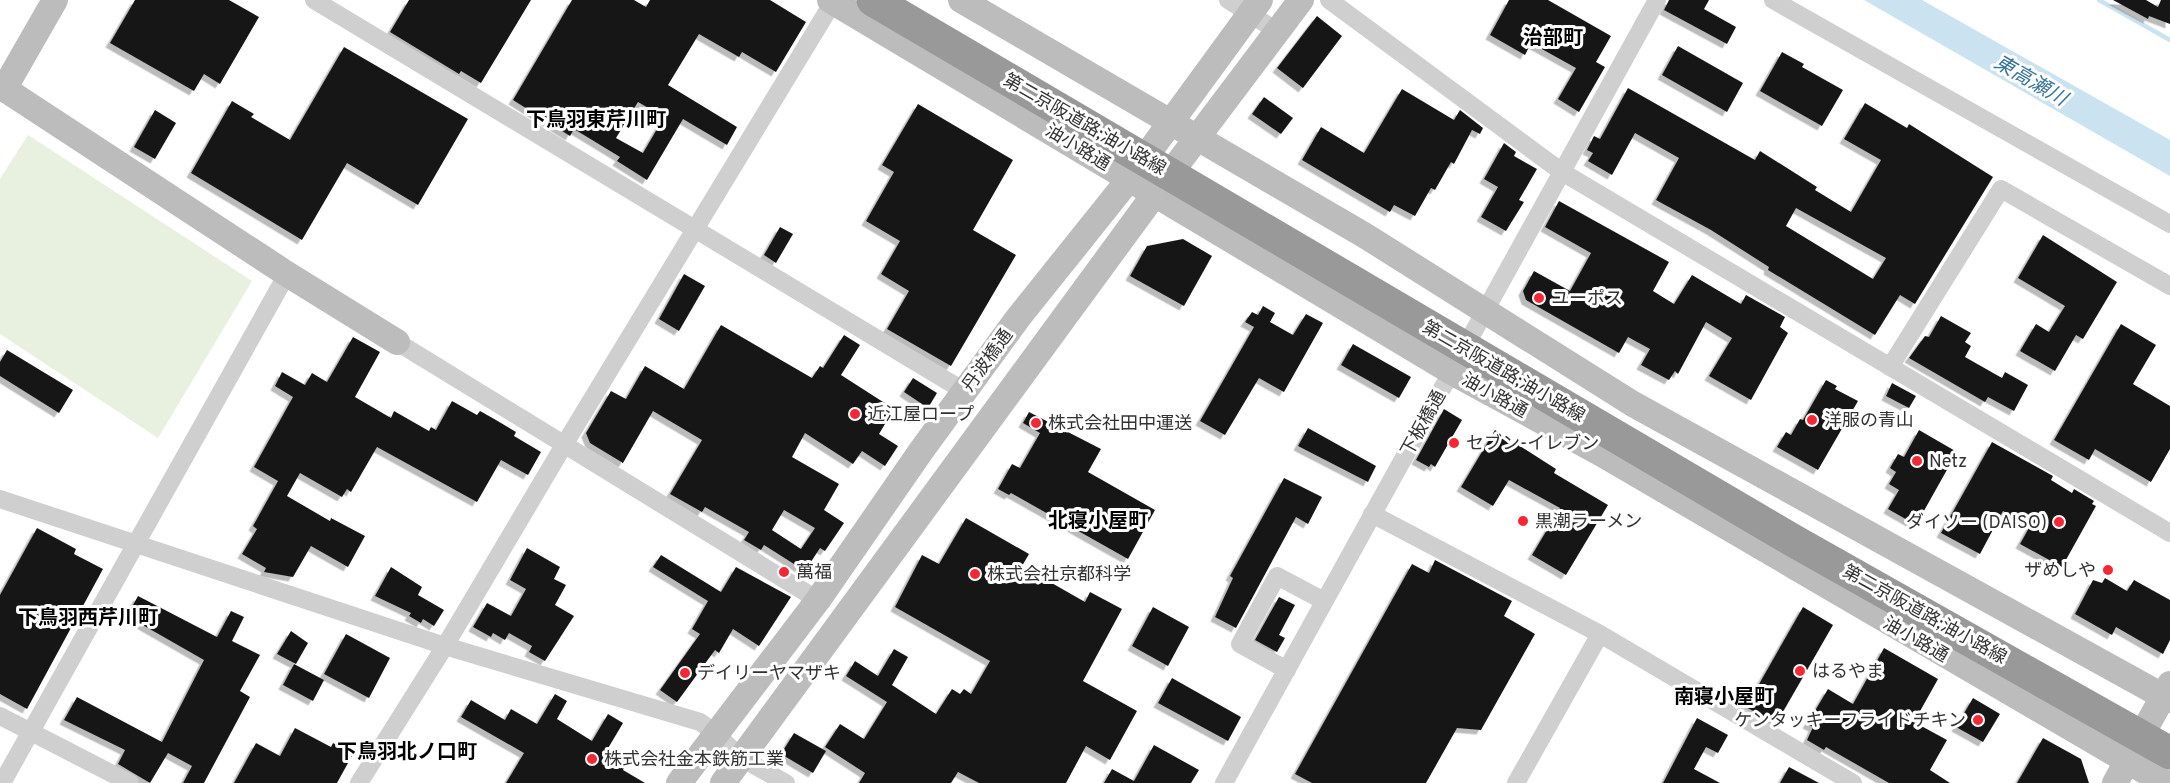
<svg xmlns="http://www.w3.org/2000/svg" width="2170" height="783" font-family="Overpass,'Noto Sans JP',sans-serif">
<defs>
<filter id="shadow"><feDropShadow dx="-4.5" dy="4.5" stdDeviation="0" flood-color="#0004"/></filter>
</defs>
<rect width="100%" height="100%" fill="#fff"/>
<!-- green -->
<path fill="#e8f0e0" d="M28 135 252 281 158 438 0 334V179Z"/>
<!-- water -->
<path fill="#cbe2f1" d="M1864 0H1922L2170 140V176Z"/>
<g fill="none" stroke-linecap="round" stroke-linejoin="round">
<!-- stream -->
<path stroke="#cbe2f1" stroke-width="4.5" d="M2099 0 2170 40"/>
</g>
<!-- building -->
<g fill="#191919" fill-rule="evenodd" filter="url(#shadow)">
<path d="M135 0H229L259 17 220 84 204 74 194 91 110 43Z"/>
<path d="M409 0H531L481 83 461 71 459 74 390 32Z"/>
<path d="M572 0H634L646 7 650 0H770L806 22 776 72 742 52 739 57 699 34 668 85 737 127 727 145 683 119 647 180 617 161 620 157 574 129 570 136 513 100ZM638 102 664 117 643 153 616 138Z"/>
<path d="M1509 0H1548L1611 36 1596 62 1605 67 1579 112 1558 99 1576 68 1531 43 1525 55 1490 35Z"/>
<path d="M1669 0H1709L1704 9 1736 27 1727 44 1664 10Z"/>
<path d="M2113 0H2146L2158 7 2161 0H2170V24L2149 16 2148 19Z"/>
<path d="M1317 16 1342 36 1303 88 1277 68Z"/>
<path d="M1678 46 1743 83 1727 112 1662 75Z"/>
<path d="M344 47 468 119 418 205 347 163 302 240 191 173 232 101 254 114 251 117 290 140Z"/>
<path d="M1782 52 1804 64 1802 67 1843 90 1822 126 1760 91Z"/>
<path d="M1628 88 1755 160 1760 151 1817 187 1815 190 1851 212 1881 160 1844 139 1865 103 1907 128 1909 124 1993 177 1915 304 1900 295 1875 335 1768 270 1769 267 1711 230 1656 200 1679 158 1635 133 1612 175 1588 161 1593 153 1587 150 1594 136 1600 139ZM1796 208 1886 258 1873 279 1786 226Z"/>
<path d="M1402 89 1454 120 1460 110 1483 128 1480 134 1472 130 1454 164 1451 162 1435 190 1431 188 1415 216 1394 205 1390 212 1302 160 1321 127 1364 153Z"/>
<path d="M1264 97 1293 118 1281 134 1252 114Z"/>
<path d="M918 104 1013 160 973 230 1016 255 951 366 887 329 909 291 881 274 900 241 866 221 894 172 882 165Z"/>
<path d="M155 110 176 123 155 159 134 147Z"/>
<path d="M1504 143 1516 152 1514 156 1537 169 1519 200 1524 202 1506 231 1481 217 1498 187 1484 179Z"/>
<path d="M1559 201 1669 262 1653 291 1674 304 1692 275 1741 304 1746 295 1785 317 1780 327 1788 333 1751 400 1709 376 1732 338 1706 322 1678 374 1675 371 1669 380 1641 365 1650 349 1628 337 1619 353 1526 300 1523 291 1534 271 1570 291 1591 253 1545 227Z"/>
<path d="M780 227 793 234 776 263 764 255Z"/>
<path d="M2043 235 2117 282 2083 339 2076 335 2055 371 2020 351 2036 324 2049 332 2065 306 2018 278Z"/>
<path d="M1183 239 1212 256 1184 306 1130 276 1147 246Z"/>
<path d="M684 274 705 286 679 331 659 319Z"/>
<path d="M1263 306 1275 313 1270 322 1293 335 1306 314 1323 323 1284 392 1259 378 1225 435 1200 421 1254 327 1245 322 1252 312 1258 315Z"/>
<path d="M1941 316 1971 333 1965 342 1971 346 1965 357 2002 378 2005 372 2028 385 2014 411 1988 397 1985 402 1909 358 1925 336 1929 337Z"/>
<path d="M2121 324 2156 345 2133 384 2170 406V449L2151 482 2095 449 2089 460 2054 440Z"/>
<path d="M721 325 812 378 820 366 823 368 844 335 860 345 841 375 894 409 879 434 898 446 885 466 862 451 853 464 805 433 792 457 839 484 824 510 844 523 825 551 820 548 805 571 764 545 761 550 744 540 749 532 705 507 702 512 670 494 702 440 653 411 623 463 590 443 586 433 611 391 626 399 645 366 684 389ZM784 510 815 528 801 549 772 530Z"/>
<path d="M353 337 380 352 355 397 391 418 394 411 429 431 431 427 436 430 452 401 477 415 480 411 496 420 516 432 514 436 541 452 528 475 501 460 477 502 377 447 351 492 347 489 342 497 300 473 287 496 330 521 331 518 365 536 348 567 311 546 293 577 264 572 266 568 242 554 257 529 253 526 278 481 254 467 293 397 275 386 282 372 305 385 312 373 327 382Z"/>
<path d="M1353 344 1411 377 1399 398 1341 365Z"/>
<path d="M7 350 73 390 59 413 0 376V362Z"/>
<path d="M913 378 937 393 928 408 904 392Z"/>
<path d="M1826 380 1837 386 1835 389 1858 401 1818 470 1777 447 1786 432 1791 435 1800 419 1803 420Z"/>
<path d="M1892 383 1916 396 1909 408 1886 396Z"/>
<path d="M1444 409 1462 420 1435 467 1431 464 1429 467 1416 460Z"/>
<path d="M1029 412 1101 449 1088 472 1155 510 1128 559 1011 493 1009 495 998 489 1012 464 1020 468 1040 433 1023 423Z"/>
<path d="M1308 428 1376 466 1368 482 1298 446Z"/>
<path d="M1495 430 1556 469 1554 473 1608 505 1566 575 1532 555 1560 508 1509 480 1493 506 1461 487Z"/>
<path d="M1919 430 1957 452 1916 525 1888 509 1899 490 1889 484 1896 472 1890 468 1898 454 1904 457Z"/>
<path d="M1992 442 2053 476 2051 480 2072 493 2074 489 2094 501 2092 504 2096 506 2062 567 2020 544 2030 526 2003 511 1980 554 1941 533Z"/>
<path d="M1284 478 1322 497 1308 524 1296 517 1236 628 1215 617 1233 578 1230 576Z"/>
<path d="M966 518 1029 554 1022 566 1085 602 1090 592 1122 609 1083 681 1137 711 1110 760 1086 746 1066 783H979L958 772 951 783H859L865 773 825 747 840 724 864 739 887 702 846 676 855 661 878 676 894 649 908 657 892 685 936 714 952 689 960 694 964 689 971 694 990 661 895 607 922 555 939 564Z"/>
<path d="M37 528 76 549 74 554 103 569 27 709 0 694V595Z"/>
<path d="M527 548 560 567 554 579 566 585 555 605 574 616 545 661 529 652 532 646 509 633 505 640 493 633 491 637 473 627 487 603 511 616 526 589 510 580Z"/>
<path d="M661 555 721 592 736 567 791 597 759 646 733 629 719 653 715 650 677 702 660 690 700 634 692 629 708 601 653 567Z"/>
<path d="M1435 560 1512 601 1504 616 1535 634 1481 730 1457 728 1426 783H1312L1295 774 1412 564 1429 573Z"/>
<path d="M391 567 422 587 418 595 444 610 434 626 423 619 421 623 409 616 411 613 375 596Z"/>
<path d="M2105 578 2127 591 2134 580 2170 600V640L2163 654 2116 627 2112 635 2075 614 2093 580 2102 583Z"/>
<path d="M138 596 217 637 231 611 244 617 232 641 260 655 240 691 250 697 204 783H183L192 766 168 753 150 783 118 764 125 750 64 720 77 697 162 742 204 660 127 616Z"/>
<path d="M1279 597 1295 605 1279 635 1285 638 1277 652 1255 640Z"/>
<path d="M1153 607 1189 627 1168 666 1132 646Z"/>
<path d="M1803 607 1833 625 1776 724 1746 707Z"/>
<path d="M291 631 308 643 296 664 277 654Z"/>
<path d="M346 634 390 658 369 698 324 674Z"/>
<path d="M1884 648 1938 679 1914 722 1947 740 1930 770 1950 783H1889L1826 747 1824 750 1807 740 1813 727 1807 724 1828 689 1853 704Z"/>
<path d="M294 664 324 680 313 701 283 685Z"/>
<path d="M1172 678 1241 717 1228 741 1158 703Z"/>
<path d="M555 694 567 701 557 719 592 741 608 714 623 723 607 750 627 762 623 770 645 783H506L524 753 461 717 471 700 505 720 511 709 537 724Z"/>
<path d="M1973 698 2000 714 1983 742 1956 727Z"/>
<path d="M1697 718 1728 735 1718 753 1706 747 1694 769 1720 783H1663Z"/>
<path d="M295 728 331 747 333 743 353 754 337 783H234L256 743 280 756Z"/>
<path d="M794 733 826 751 813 773 781 754Z"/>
<path d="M2043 738 2081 759 2089 783H2017Z"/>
<path d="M1154 745 1199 770 1191 783H1104L1112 769 1134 781Z"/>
<path d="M1789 767 1819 783H1780Z"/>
</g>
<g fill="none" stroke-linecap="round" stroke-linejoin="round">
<!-- street -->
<g stroke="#cfcfcf" stroke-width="18">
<path d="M314 0 964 391"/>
<path d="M1228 0 1277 31"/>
<path d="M1329 0 1562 172 2170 533"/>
<path d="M1773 0 2170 224"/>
<path d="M397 342 818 600"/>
<path d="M1890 367 2001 189 2170 286"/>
<path d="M0 499 445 646 700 722 715 733 741 758 786 783"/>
<path d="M1372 514 1600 634 1853 783"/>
<path d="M1287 670 1240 644 1277 576 1324 601"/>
<path d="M0 716 130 783"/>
<path d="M2 783 287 274"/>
<path d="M359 783 445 646 564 445 833 2"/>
<path d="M1224 783 1657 0"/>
<path d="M1516 783 1600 634"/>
</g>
<!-- secondary -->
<g stroke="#bcbcbc" stroke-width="26">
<path d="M830 0 1452 372 1602 454 2165 783"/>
<path d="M961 0 1364 235 1633 404 2170 700"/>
<path d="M0 86 287 274 397 342"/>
<path d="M4 89 55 0"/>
<path d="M679 783 818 600 921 451 1018 318 1130 178 1260 0"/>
<path d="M723 783 1154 195 1301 0"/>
<path d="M2115 783 2170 684"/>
</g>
<!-- highway-bridge -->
<path stroke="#999" stroke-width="33" d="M873 0 1794 541 2170 753"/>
</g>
<!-- markers -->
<g fill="#f62734" stroke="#fff" stroke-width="2">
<circle cx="1539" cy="298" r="6"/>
<circle cx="855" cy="414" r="6"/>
<circle cx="1812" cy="420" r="6"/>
<circle cx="1036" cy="423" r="6"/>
<circle cx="1454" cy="443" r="6"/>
<circle cx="1917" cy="461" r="6"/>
<circle cx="1523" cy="521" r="6"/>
<circle cx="2059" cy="522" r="6"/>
<circle cx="2108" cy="570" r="6"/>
<circle cx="784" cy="572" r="6"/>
<circle cx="975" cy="574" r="6"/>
<circle cx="1800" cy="671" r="6"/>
<circle cx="685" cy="673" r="6"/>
<circle cx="1978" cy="720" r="6"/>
<circle cx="592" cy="759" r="6"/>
</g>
<g text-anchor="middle" stroke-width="6" stroke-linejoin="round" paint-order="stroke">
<!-- street labels -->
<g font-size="18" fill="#323232" stroke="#fff">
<text transform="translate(1085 124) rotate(30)" y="6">第二京阪道路;油小路線</text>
<text transform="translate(1078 147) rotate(31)" y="6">油小路通</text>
<text transform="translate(987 360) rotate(-54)" y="6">丹波橋通</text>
<text transform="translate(1504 371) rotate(30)" y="6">第二京阪道路;油小路線</text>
<text transform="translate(1495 395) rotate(29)" y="6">油小路通</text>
<text transform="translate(1423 423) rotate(-61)" y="6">下板橋通</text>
<text transform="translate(1925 614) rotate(29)" y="6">第二京阪道路;油小路線</text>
<text transform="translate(1916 639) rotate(30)" y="6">油小路通</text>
</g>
<!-- poi labels -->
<g font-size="18" fill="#323232" stroke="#fff" text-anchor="start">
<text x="1551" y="304">ユーポス</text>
<text x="867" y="420">近江屋ロープ</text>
<text x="1824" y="426">洋服の青山</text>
<text x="1048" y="429">株式会社田中運送</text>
<text x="1466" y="449">セブン-イレブン</text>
<text x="1929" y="467">Netz</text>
<text x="1535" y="527">黒潮ラーメン</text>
<text x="2047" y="528" text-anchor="end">ダイソー (DAISO)</text>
<text x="2096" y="576" text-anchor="end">ザめしや</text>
<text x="796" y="578">萬福</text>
<text x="987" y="580">株式会社京都科学</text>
<text x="1812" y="677">はるやま</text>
<text x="697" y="679">デイリーヤマザキ</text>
<text x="1966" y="726" text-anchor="end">ケンタッキーフライドチキン</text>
<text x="604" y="765">株式会社金本鉄筋工業</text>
</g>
<!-- neighbourhood labels -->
<g font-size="20" font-weight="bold" fill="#000" stroke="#fff">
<text x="1553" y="44">治部町</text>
<text x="596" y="126">下鳥羽東芹川町</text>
<text x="1098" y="527">北寝小屋町</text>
<text x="88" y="624">下鳥羽西芹川町</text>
<text x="1724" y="703">南寝小屋町</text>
<text x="407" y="758">下鳥羽北ノ口町</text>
</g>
<!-- water labels -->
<g font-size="20" font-style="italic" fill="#36759e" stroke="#fff">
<text transform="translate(2031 80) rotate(30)" y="7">東高瀬川</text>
</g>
</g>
</svg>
